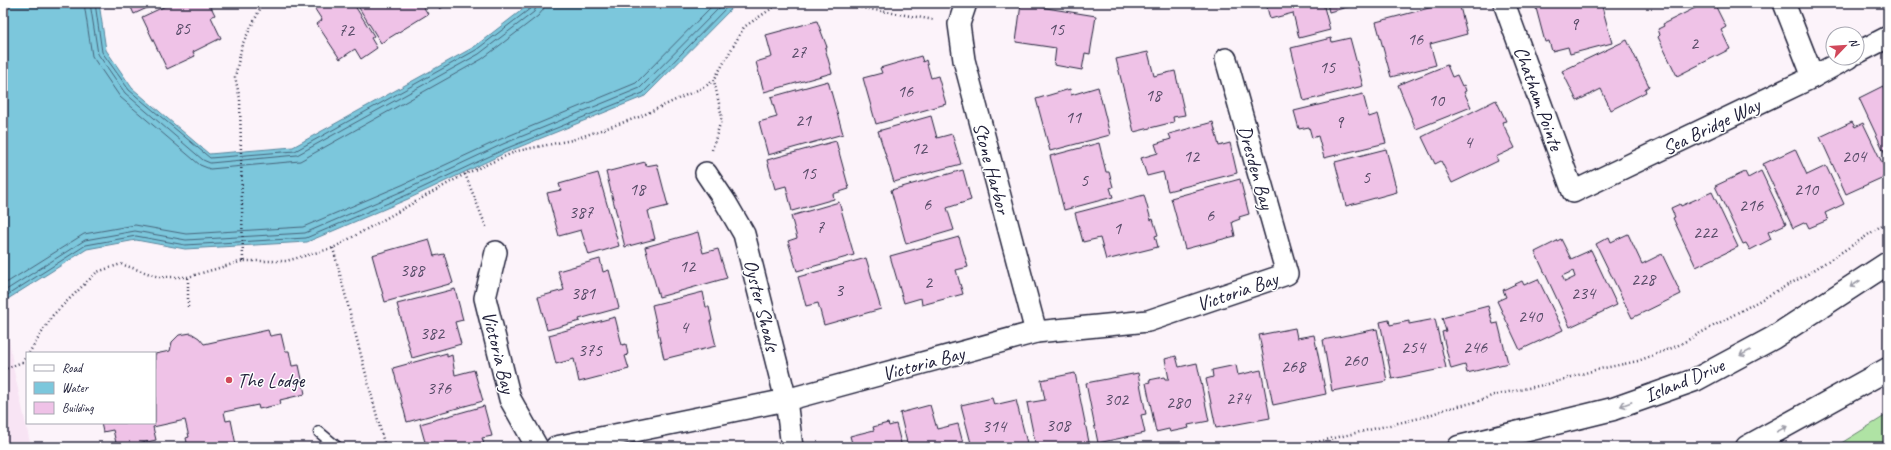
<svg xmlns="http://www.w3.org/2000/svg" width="1891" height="450" font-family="Caveat,sans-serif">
<rect width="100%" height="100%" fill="#fcf3fa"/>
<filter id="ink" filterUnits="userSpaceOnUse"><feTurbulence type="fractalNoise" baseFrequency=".025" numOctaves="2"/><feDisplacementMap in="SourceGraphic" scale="8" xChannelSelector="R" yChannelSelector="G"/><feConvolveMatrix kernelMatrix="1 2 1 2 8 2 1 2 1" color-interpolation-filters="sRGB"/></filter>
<g filter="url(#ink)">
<!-- built -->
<path fill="#f8e4f4" d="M3 302 14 371 31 447H3Z"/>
<!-- green -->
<path fill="#afe3a4" stroke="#688270" d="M1888 414V447H1835Z"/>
<!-- water -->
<path fill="#7cc7dc" stroke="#58859c" d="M3 3H99L106 50 132 88 209 154 293 147 474 47 531 3H737L645 96 507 152 408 199 307 242 185 249 136 240 87 249 3 302Z"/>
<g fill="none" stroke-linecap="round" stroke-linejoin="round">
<!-- shore -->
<g stroke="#46647b" stroke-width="1">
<path d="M84 3 92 56 120 97 200 165 210 169 300 161 482 59 538 16 543 10 544 3"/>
<path d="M90 3 98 54 125 93 203 160 210 163 297 155 479 54 534 12 538 3"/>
<path d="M95 3 102 52 129 90 210 158 295 151 476 50 531 8 533 3"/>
<path d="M3 285 84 234 135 225 186 234 303 227 402 185 501 139 636 83 715 3"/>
<path d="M3 292 85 240 135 231 186 240 305 233 405 190 503 144 640 88 724 3"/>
<path d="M3 298 86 245 136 236 185 245 306 238 407 195 505 149 643 93 731 3"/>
</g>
</g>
<!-- building -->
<g fill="#efc2e7" stroke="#22223b" fill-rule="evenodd">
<path d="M129 3H158L134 14Z"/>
<path d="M172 3H209L215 15 211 17 221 38 193 52 195 56 167 69 142 17Z"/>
<path d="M311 3H353L374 36 371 38 377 48 361 59 355 49 340 59 317 24 322 20Z"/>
<path d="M356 3H421L428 14 381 43Z"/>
<path d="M435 3H449L440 9Z"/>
<path d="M1266 3H1323L1330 30 1299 38 1293 13 1270 19Z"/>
<path d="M1327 3H1362L1329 12Z"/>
<path d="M1448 3H1459L1467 34 1430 44 1436 65 1391 77 1376 22Z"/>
<path d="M1554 3H1601L1612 43 1570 54 1568 47 1552 51 1549 41 1545 42 1536 8Z"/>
<path d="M1705 3H1714L1726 27 1721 30 1730 49 1677 76 1658 37 1660 35 1658 29 1664 26 1663 24Z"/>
<path d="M1021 4 1096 16 1090 54 1085 53 1082 70 1054 65 1056 48 1016 42Z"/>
<path d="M817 21 827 47 825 48 832 73 764 92 756 62 772 57 766 35Z"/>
<path d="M1331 38 1332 42 1350 38 1363 86 1304 101 1291 48Z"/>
<path d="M1627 40 1649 86 1645 89 1646 92 1611 110 1601 89 1577 101 1562 71Z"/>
<path d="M1148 52 1154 76 1175 71 1185 115 1173 117 1174 122 1134 132 1116 59Z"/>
<path d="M921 56 923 62 926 60 931 78 938 76 946 104 876 124 863 78 882 73 880 68Z"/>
<path d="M1447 65 1452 77 1457 75 1462 86 1464 85 1466 91 1464 92 1471 107 1416 129 1398 85Z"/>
<path d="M828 81 843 134 768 155 759 122 777 117 771 97Z"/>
<path d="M1883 86 1885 90 1888 88V160L1859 98Z"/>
<path d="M1098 87 1110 135 1050 151 1036 99 1070 89 1071 95Z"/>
<path d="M1363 94 1369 117 1378 114 1386 143 1324 158 1318 136 1312 138 1309 127 1299 129 1294 111Z"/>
<path d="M1496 100 1506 121 1502 122 1515 148 1496 157 1498 161 1452 183 1441 161 1435 164 1422 137Z"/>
<path d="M931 116 937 138 952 134 961 164 894 182 878 131Z"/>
<path d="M1213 122 1219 146 1230 143 1237 173 1168 191 1163 172 1147 176 1141 158 1158 153 1155 144 1171 139 1169 134Z"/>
<path d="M1852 122 1855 127 1863 123 1888 175 1846 194 1820 137Z"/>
<path d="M836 141 849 189 833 194 834 199 792 211 786 186 775 189 767 160Z"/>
<path d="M1099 143 1106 172H1109L1113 187 1110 188 1113 197 1064 210 1050 156Z"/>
<path d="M1386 149 1397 192 1346 206 1335 162Z"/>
<path d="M1795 149 1807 175 1826 166 1844 204 1825 213 1828 220 1809 228 1806 222 1793 228 1763 164Z"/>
<path d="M645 162 646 166 657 164 668 206 648 211 655 239 625 247 606 172Z"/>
<path d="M963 170 971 200 947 208 954 230 906 244 891 190Z"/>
<path d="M1761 171 1786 224 1768 232 1771 239 1750 250 1746 243 1743 244 1715 186 1745 172 1748 178Z"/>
<path d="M598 173 619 246 589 255 581 230 559 236 547 193 561 190 559 184Z"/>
<path d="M1240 179 1249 214 1239 217 1240 219 1232 222 1235 236 1185 249 1171 198Z"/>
<path d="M1712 192 1738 247 1696 267 1673 218 1675 217 1671 208 1680 204 1681 206Z"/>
<path d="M1144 195 1151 220 1153 219 1158 235 1155 236 1158 247 1106 260 1100 238 1083 242 1075 213Z"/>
<path d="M839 202 854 255 797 271 788 241 797 238 791 216Z"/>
<path d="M698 232 703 253 718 249 727 278 659 297 645 247Z"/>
<path d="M1628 234 1642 264 1662 254 1681 294 1632 318 1596 244 1609 237 1611 242Z"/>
<path d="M959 237 968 267 956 270 963 294 922 305 921 298 904 303 890 256Z"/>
<path d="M429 239 434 256 444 254 453 283 385 302 372 255Z"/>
<path d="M1561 239 1571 259 1591 250 1617 305 1570 327 1535 252ZM1573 271 1575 277 1565 282 1562 276Z"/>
<path d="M866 258 881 309 824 325 818 303 806 306 798 277Z"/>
<path d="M600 259 603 272 609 270 619 308 579 319 580 321 547 330 538 297 564 290 558 271Z"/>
<path d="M1538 279 1563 330 1520 350 1497 301 1506 297 1503 290 1522 281 1524 285Z"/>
<path d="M455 289 463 320 455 322 461 344 412 358 397 304Z"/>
<path d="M703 292 706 307H709L712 321H710L716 346 664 359 652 305Z"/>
<path d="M1488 306 1493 324 1498 323 1508 363 1467 373 1465 365 1451 369 1442 332 1446 331 1442 318Z"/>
<path d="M615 317 622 345 626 344 628 355 625 356 629 369 579 382 574 359 556 364 549 335Z"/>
<path d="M1435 319 1446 368 1392 379 1380 322 1389 320 1390 325 1409 321V324Z"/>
<path d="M1295 328 1297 338 1314 335 1326 394 1273 405 1259 335Z"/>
<path d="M1377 329 1387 381 1332 391 1323 340Z"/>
<path d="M268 330 270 336 281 334 285 351H289L292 366 299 365 305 394 280 400 281 404 259 409 258 405 224 412 226 421 231 420 236 445H232V447H188L186 438 189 437 185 420 153 427 156 440 125 447H117L113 430 103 432 101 423H155V354L170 351 172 342 179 335 191 333 199 338 204 344Z"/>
<path d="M447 353V357L452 355 455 375 474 370 483 401 407 422 393 368Z"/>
<path d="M1176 356 1179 367 1197 363 1209 421 1188 425 1189 428 1170 432 1169 429 1156 432 1146 383 1150 382 1149 380 1164 377 1165 379H1169L1165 359Z"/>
<path d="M1236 365 1238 375 1261 370 1270 418 1216 428 1206 379 1213 377 1212 370Z"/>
<path d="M1075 373 1090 447H1036L1027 403 1045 400 1041 380Z"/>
<path d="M1138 373 1146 414 1141 415 1145 433 1098 443 1086 383Z"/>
<path d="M992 398 994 405 1016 400 1028 447H972L961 405Z"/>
<path d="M930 405 937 429 958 424 964 447H908L900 413Z"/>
<path d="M484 406 492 436 482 438 485 447H430L428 442H425L420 424Z"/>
<path d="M888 423 889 426 896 424 902 447H853L850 436 874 430 873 427Z"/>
</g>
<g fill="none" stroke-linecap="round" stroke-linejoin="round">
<defs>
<path id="lane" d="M319 432 337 447"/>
<g id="street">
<path d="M966 3 959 24 964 60 1036 332"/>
<path d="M1504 3 1573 192 1813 77 1848 58"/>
<path d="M1784 3 1813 77"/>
<path d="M1857 53 1888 37"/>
<path d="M706 173 726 203 744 234 786 400 792 447"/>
<path d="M496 252 485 298 510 399 537 447"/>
<path d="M556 447 786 400 1036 332 1148 321 1287 274 1226 59"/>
</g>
<g id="secondary">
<path d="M1459 447 1613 409 1695 380 1773 338 1888 263"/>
<path d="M1747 447 1888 369"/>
</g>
</defs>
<!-- lane casing -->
<use href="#lane" stroke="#22223b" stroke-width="13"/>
<!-- street casing -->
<use href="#street" stroke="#22223b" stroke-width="24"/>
<!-- secondary casing -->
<use href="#secondary" stroke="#22223b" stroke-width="25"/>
<!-- path -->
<g stroke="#22223b" stroke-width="2.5" stroke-dasharray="1 3" stroke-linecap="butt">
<path d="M833 3 935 20"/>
<path d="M712 150 722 117 714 81"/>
<path d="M465 174 487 229"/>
<path d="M333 248 385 447"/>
<path d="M243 261 240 99 235 77 242 45 263 3"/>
<path d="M188 307V277"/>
<path d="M29 353 53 315 97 272 121 264 159 277H188L243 261H286L333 248 465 174 517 151 572 140 639 117 706 86 714 80 744 27 780 3"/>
<path d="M3 370 22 362 27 356"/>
<path d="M1296 447 1424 417 1446 409 1476 402 1494 395 1548 384 1595 370 1638 361 1677 346 1806 275 1862 239 1888 221"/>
</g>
<!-- lane -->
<use href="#lane" stroke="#fff" stroke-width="10"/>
<!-- street -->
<use href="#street" stroke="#fff" stroke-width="21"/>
<!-- secondary -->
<use href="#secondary" stroke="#fff" stroke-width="22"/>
</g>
<!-- one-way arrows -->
<defs><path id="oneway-shaft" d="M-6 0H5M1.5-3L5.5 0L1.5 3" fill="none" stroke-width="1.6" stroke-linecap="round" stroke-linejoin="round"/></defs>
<g stroke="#9c9ca7">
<use href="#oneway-shaft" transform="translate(1855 284) rotate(147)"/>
<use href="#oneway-shaft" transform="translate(1745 353) rotate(152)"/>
<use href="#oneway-shaft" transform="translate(1626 404) rotate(160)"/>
<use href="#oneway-shaft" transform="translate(1782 429) rotate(-28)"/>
</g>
</g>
<!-- markers -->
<circle fill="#d1495b" stroke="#fff" stroke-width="1.5" cx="229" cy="380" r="4"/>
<g text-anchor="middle" stroke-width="3" stroke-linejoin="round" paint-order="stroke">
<!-- number labels -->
<g font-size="18" fill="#554a66">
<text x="1574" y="30">9</text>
<text x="182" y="34">85</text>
<text x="1056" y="35">15</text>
<text x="346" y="36">72</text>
<text x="1415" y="45">16</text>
<text x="1694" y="49">2</text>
<text x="798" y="58">27</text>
<text x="1327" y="73">15</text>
<text x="905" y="97">16</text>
<text x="1153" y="101">18</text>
<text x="1436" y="106">10</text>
<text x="1073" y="123">11</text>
<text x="803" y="126">21</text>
<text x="1339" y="128">9</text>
<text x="1468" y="148">4</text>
<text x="919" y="154">12</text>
<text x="1191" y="162">12</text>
<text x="1854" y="162">204</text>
<text x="808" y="179">15</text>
<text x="1366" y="183">5</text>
<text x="1084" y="186">5</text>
<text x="637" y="195">18</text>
<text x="1806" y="195">210</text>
<text x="927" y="210">6</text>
<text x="1751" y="211">216</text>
<text x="581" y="218">387</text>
<text x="1210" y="221">6</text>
<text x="820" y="233">7</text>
<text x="1117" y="234">1</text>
<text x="1705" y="238">222</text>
<text x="687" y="272">12</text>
<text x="412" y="276">388</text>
<text x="1643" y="285">228</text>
<text x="928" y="288">2</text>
<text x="839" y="296">3</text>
<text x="583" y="299">381</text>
<text x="1583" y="299">234</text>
<text x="1530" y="322">240</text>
<text x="684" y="333">4</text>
<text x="432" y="339">382</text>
<text x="1413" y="353">254</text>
<text x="1475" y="353">246</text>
<text x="590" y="356">375</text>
<text x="1355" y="366">260</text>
<text x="1293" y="372">268</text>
<text x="439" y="394">376</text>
<text x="1238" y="404">274</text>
<text x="1116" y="405">302</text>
<text x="1178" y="408">280</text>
<text x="1058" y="431">308</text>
<text x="994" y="432">314</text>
</g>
<!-- street labels -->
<g font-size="20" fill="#22223b" stroke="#fff">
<text transform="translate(1539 98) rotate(70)" y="7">Chatham Pointe</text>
<text transform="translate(1711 126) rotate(-26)" y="7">Sea Bridge Way</text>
<text transform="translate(1256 167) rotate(74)" y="7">Dresden Bay</text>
<text transform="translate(992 168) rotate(75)" y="7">Stone Harbor</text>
<text transform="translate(1237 291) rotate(-19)" y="7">Victoria Bay</text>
<text transform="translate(762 305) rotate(76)" y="7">Oyster Shoals</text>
<text transform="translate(499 352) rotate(76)" y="7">Victoria Bay</text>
<text transform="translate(923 363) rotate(-15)" y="7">Victoria Bay</text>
<text transform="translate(1684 380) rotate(-23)" y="7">Island Drive</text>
</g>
<!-- poi labels -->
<g font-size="20" fill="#22223b" stroke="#fff" text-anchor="start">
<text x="237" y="387">The Lodge</text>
</g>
</g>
<!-- margin -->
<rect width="1891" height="450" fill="none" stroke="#fff" stroke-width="16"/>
<rect x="8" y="8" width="1875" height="434" fill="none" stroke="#22223b" stroke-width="1.5" filter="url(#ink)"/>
<!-- legend -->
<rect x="26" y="352" width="130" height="72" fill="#ffffff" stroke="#a7a7b1"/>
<rect x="34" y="365" width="20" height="6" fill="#ffffff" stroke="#a7a7b1"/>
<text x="62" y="372" font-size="12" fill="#22223b">Road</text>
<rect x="34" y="382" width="20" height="12" fill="#7cc7dc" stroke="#a7a7b1"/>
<text x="62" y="392" font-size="12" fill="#22223b">Water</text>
<rect x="34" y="402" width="20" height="12" fill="#efc2e7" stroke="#a7a7b1"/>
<text x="62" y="412" font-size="12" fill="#22223b">Building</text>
<!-- north arrow -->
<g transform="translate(1845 46) rotate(65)"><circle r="19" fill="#ffffff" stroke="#a7a7b1"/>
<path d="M0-3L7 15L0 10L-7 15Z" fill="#d1495b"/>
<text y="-6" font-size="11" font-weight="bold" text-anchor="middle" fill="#22223b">N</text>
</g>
</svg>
